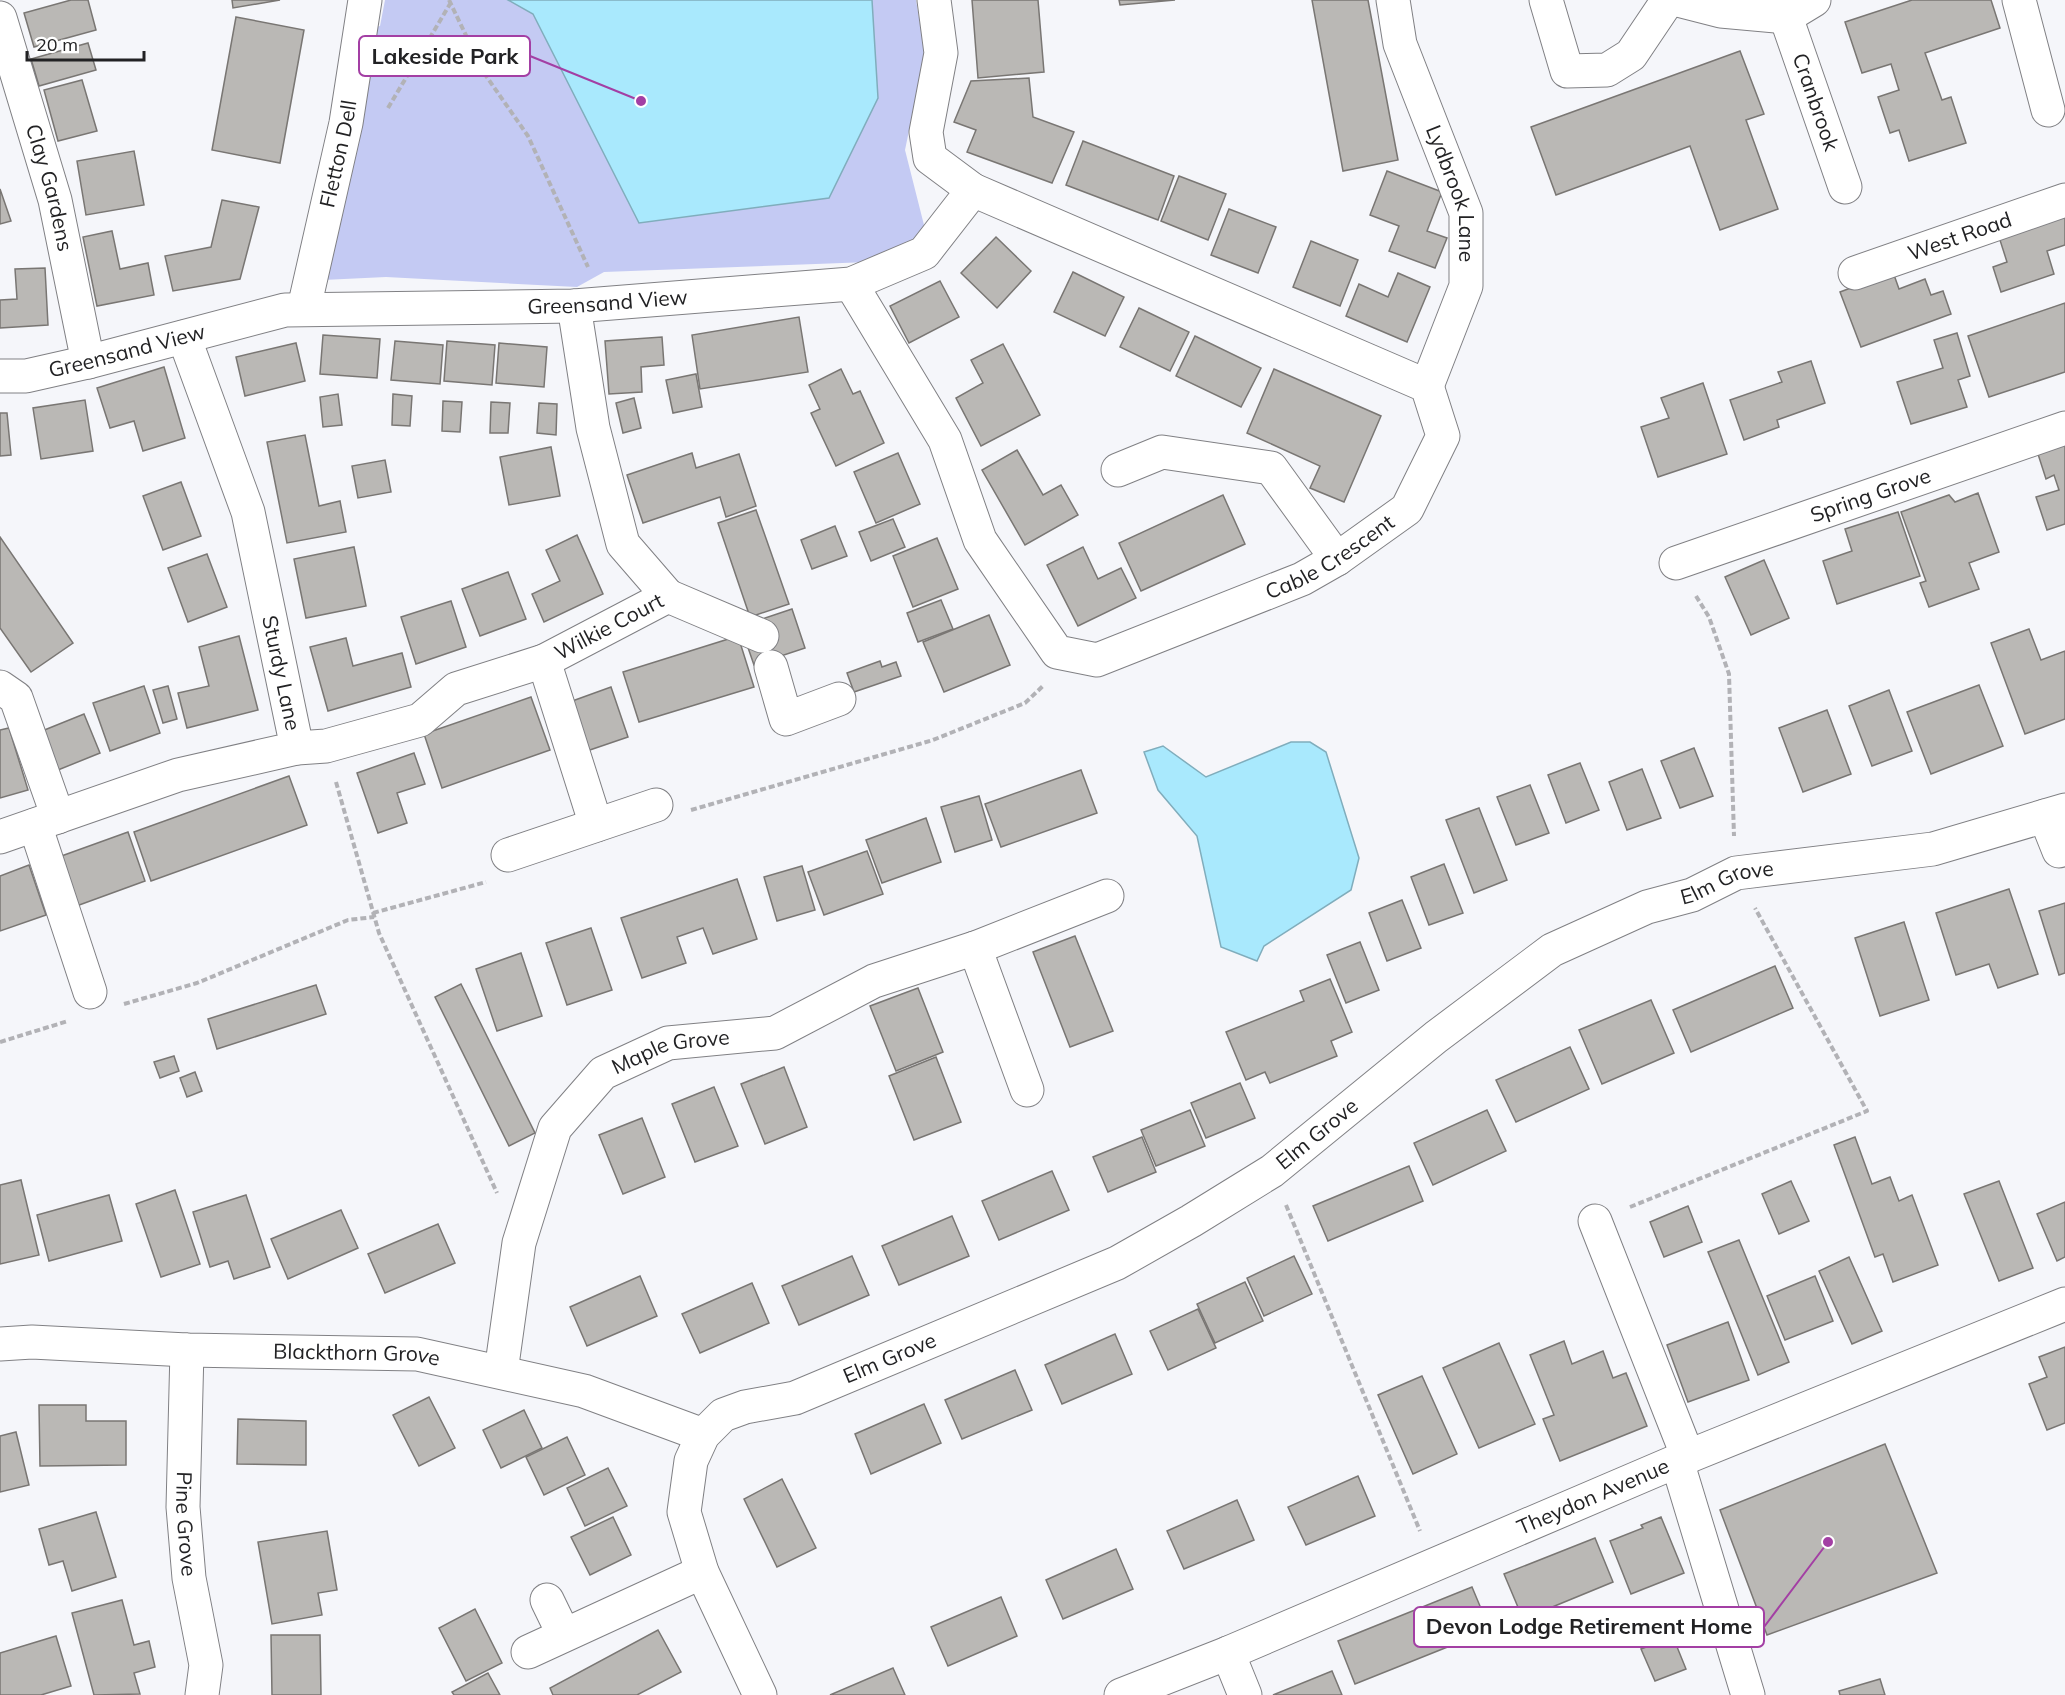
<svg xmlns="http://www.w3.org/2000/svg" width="2065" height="1695" font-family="Mulish,sans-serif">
<rect width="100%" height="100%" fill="#f5f6fa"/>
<!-- green -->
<path fill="#c4caf3" d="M385 0H916L925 53 905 150 925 229 896 261 604 272 577 287 386 277 302 281 365 30 380 26Z"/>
<!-- water -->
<g fill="#a9e9fd" stroke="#80adbc" stroke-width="1.5">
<path d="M508 0H872L878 98 829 198 639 223 533 14Z"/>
<path d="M1291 742H1310L1326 752 1359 858 1351 890 1264 946 1257 961 1221 947 1197 836 1158 790 1144 752 1163 746 1206 777Z"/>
</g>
<!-- building -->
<g fill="#bab8b5" stroke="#797673" stroke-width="1.5">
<path d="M71 0H88L96 30 34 47 24 13Z"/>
<path d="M232 0H280L233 8Z"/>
<path d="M972 0H1038L1044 72 978 78Z"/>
<path d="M1119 0H1175L1120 5Z"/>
<path d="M1312 0H1368L1398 160 1343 171Z"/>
<path d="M1912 0H1991L2000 28 1925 53 1942 100 1951 97 1966 143 1909 161 1899 130 1890 133 1878 97 1899 90 1891 64 1862 73 1845 22Z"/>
<path d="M236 17 304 30 280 163 212 150Z"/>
<path d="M88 43 96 70 39 86 31 59Z"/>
<path d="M1740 51 1764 114 1746 120 1778 209 1720 230 1690 146 1556 195 1531 127Z"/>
<path d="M1029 78 1033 117 1074 132 1052 183 967 152 976 130 954 122 971 81Z"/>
<path d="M82 80 97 131 58 141 44 90Z"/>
<path d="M1083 141 1174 176 1158 220 1066 185Z"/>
<path d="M134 151 144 205 86 215 77 161Z"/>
<path d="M1387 171 1442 192 1427 231 1447 238 1435 268 1389 251 1399 226 1370 215Z"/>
<path d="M1179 176 1226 194 1208 240 1161 221Z"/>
<path d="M0 189 11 221 0 224Z"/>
<path d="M222 200 259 207 240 279 173 291 165 256 211 247Z"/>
<path d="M2065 206V245L2047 251 2054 274 2001 292 1993 267 2007 262 1999 237Z"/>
<path d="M1229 209 1276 227 1258 273 1211 255Z"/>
<path d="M112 231 120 269 148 263 154 295 97 306 83 237Z"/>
<path d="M996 237 1031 271 997 308 961 273Z"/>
<path d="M1311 241 1358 260 1340 306 1293 287Z"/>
<path d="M45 268 48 325 0 328V300L17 299 15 269Z"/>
<path d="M1073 272 1124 297 1105 336 1054 312Z"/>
<path d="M1893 272 1899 289 1925 279 1931 295 1943 291 1951 314 1861 347 1840 292Z"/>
<path d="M1398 273 1430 287 1407 342 1346 316 1359 284 1388 297Z"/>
<path d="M940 281 959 317 909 343 890 306Z"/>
<path d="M2065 303V372L1989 397 1968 336Z"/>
<path d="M1139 308 1189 332 1170 371 1120 347Z"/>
<path d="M799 317 808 372 700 389 692 335Z"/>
<path d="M1957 333 1970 376 1958 380 1967 407 1911 424 1897 382 1943 368 1934 340Z"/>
<path d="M323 335 380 339 377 378 320 374Z"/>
<path d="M1195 336 1261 368 1241 407 1176 376Z"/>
<path d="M662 337 664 365 641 367 642 392 609 394 605 341Z"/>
<path d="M395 341 443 345 440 384 391 380Z"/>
<path d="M447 341 495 345 492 385 444 381Z"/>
<path d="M296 343 305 381 245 396 236 357Z"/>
<path d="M499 343 547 347 544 387 496 383Z"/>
<path d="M1003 344 1040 415 981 446 956 398 983 383 971 360Z"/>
<path d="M1811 361 1825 403 1777 420 1779 427 1744 440 1730 400 1782 382 1778 372Z"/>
<path d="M164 367 185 438 143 451 134 421 110 428 97 388Z"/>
<path d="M841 369 853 394 860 391 884 443 836 466 811 413 820 409 809 385Z"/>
<path d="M1274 369 1381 416 1344 502 1310 488 1320 466 1247 433Z"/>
<path d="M696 374 702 407 673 413 666 380Z"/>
<path d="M1703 383 1727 454 1658 477 1641 427 1669 418 1661 398Z"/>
<path d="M338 394 342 425 323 427 320 397Z"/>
<path d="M393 394 412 396 410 426 392 425Z"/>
<path d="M634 398 641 428 623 433 616 403Z"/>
<path d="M85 400 93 451 41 459 33 408Z"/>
<path d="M443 401 462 402 460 432 442 431Z"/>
<path d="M491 402 510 403 508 433H490Z"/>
<path d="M539 403 557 404 556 435 537 433Z"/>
<path d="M0 413H7L11 455 0 456Z"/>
<path d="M305 435 319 506 340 501 346 532 287 543 267 442Z"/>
<path d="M2065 442V524L2047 530 2036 497 2059 490 2054 475 2046 479 2037 451Z"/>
<path d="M551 447 560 496 509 505 500 457Z"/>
<path d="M1017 450 1043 495 1061 485 1078 515 1025 545 982 470Z"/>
<path d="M692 453 696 468 739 454 756 506 726 517 720 497 643 523 627 475Z"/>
<path d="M898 453 920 504 876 523 854 472Z"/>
<path d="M385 460 391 492 358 498 352 466Z"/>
<path d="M181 482 201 536 163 550 143 496Z"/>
<path d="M1978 493 1999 552 1969 563 1979 589 1929 607 1920 583 1926 581 1901 512 1949 495 1955 502Z"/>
<path d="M1223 495 1245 544 1141 591 1119 543Z"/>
<path d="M756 510 789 604 750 617 718 523Z"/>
<path d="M1898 512 1920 576 1837 604 1823 561 1852 551 1845 529Z"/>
<path d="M893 519 905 547 871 561 859 532Z"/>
<path d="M835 526 847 556 812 569 801 540Z"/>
<path d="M577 535 603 594 544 622 532 594 560 581 546 550Z"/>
<path d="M0 537 73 643 31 672 0 628Z"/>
<path d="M937 538 958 589 913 607 893 556Z"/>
<path d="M354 547 366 606 306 618 294 559Z"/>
<path d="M1083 547 1098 579 1121 568 1136 598 1078 626 1047 565Z"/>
<path d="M207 554 227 607 188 622 168 568Z"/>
<path d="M1764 560 1789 618 1751 635 1725 577Z"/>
<path d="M508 572 526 619 480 636 462 589Z"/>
<path d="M941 600 953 629 918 642 907 613Z"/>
<path d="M451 601 466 647 416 664 401 617Z"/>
<path d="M792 609 805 648 754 665 744 636 762 619Z"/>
<path d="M989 615 1010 665 944 692 923 642Z"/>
<path d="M2029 629 2041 660 2065 651V719L2025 734 1991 643Z"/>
<path d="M239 636 258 710 187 728 178 693 209 686 199 647Z"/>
<path d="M738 636 754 687 639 722 623 672Z"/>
<path d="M346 638 353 666 402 653 411 687 328 711 310 647Z"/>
<path d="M880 661 882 667 896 662 901 676 854 692 847 673Z"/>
<path d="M1979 685 2003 746 1931 774 1907 712Z"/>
<path d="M144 686 160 733 110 751 93 703Z"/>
<path d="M168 686 177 719 163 723 153 690Z"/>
<path d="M611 687 628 737 581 753 564 704Z"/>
<path d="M1889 690 1912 751 1872 766 1849 706Z"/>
<path d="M531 697 550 750 442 788 424 734Z"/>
<path d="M1827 710 1851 774 1803 792 1779 728Z"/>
<path d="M84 714 100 753 58 770 42 731Z"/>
<path d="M9 728 28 790 0 798V730Z"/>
<path d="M1694 748 1713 796 1680 808 1661 761Z"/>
<path d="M414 753 425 784 397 793 407 823 378 833 357 773Z"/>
<path d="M1580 763 1599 810 1566 823 1548 775Z"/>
<path d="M1642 769 1661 818 1627 830 1609 782Z"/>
<path d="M1081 770 1097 813 1001 847 985 804Z"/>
<path d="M289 776 307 825 151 881 134 832Z"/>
<path d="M1530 785 1549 833 1516 845 1497 797Z"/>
<path d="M979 796 992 840 955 852 941 807Z"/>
<path d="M1479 808 1507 880 1474 893 1446 820Z"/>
<path d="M926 818 941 862 882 883 866 840Z"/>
<path d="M128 832 145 881 60 912 42 863Z"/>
<path d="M867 851 883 894 824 915 808 872Z"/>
<path d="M1444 864 1463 913 1429 925 1411 877Z"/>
<path d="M29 865 46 915 0 931V876Z"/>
<path d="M802 866 815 910 777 921 764 877Z"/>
<path d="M737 879 757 939 713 954 703 928 677 937 686 963 642 978 621 918Z"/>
<path d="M2009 889 2038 974 1998 988 1989 964 1956 975 1936 913Z"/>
<path d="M1402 900 1421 948 1387 961 1369 913Z"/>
<path d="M2065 903V973L2059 975 2039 911Z"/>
<path d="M1904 922 1929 1000 1880 1016 1855 938Z"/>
<path d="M591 928 612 990 567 1005 546 943Z"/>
<path d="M1075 936 1113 1031 1070 1047 1033 952Z"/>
<path d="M1360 942 1379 990 1346 1003 1327 955Z"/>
<path d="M521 953 542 1016 497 1031 476 969Z"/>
<path d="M1775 966 1793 1008 1691 1052 1673 1010Z"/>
<path d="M1330 979 1352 1032 1331 1041 1337 1056 1270 1083 1265 1072 1246 1080 1226 1032 1304 1001 1300 991Z"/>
<path d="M461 984 535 1133 509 1146 435 997Z"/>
<path d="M316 985 326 1014 217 1049 208 1019Z"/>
<path d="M918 988 943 1052 896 1071 870 1006Z"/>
<path d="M1651 1000 1674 1053 1602 1084 1579 1030Z"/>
<path d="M1570 1047 1589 1089 1516 1122 1496 1080Z"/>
<path d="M174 1056 179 1071 160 1078 154 1062Z"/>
<path d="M936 1057 961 1122 914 1140 889 1076Z"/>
<path d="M784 1067 807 1127 765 1144 741 1084Z"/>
<path d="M195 1072 202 1091 187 1097 180 1078Z"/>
<path d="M1240 1083 1255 1118 1206 1138 1191 1103Z"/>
<path d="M714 1087 738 1146 695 1162 672 1104Z"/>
<path d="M1190 1110 1205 1146 1156 1166 1141 1130Z"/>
<path d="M1487 1110 1506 1151 1433 1185 1414 1143Z"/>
<path d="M642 1118 665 1177 623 1194 599 1135Z"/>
<path d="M1142 1137 1156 1172 1108 1192 1093 1157Z"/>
<path d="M1855 1137 1872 1184 1890 1177 1899 1201 1912 1195 1938 1265 1893 1282 1883 1254 1875 1257 1834 1145Z"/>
<path d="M1409 1166 1423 1201 1328 1241 1313 1206Z"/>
<path d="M1052 1171 1069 1210 999 1240 982 1201Z"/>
<path d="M21 1180 39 1255 0 1264V1185Z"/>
<path d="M1791 1181 1809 1221 1779 1234 1762 1194Z"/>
<path d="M1999 1181 2033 1268 1999 1281 1964 1194Z"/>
<path d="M175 1190 200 1264 161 1277 136 1204Z"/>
<path d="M109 1195 122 1241 49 1261 37 1215Z"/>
<path d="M246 1195 270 1267 234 1279 228 1261 210 1267 193 1212Z"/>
<path d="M2065 1202V1257L2057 1261 2037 1214Z"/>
<path d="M1688 1206 1702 1242 1664 1257 1650 1222Z"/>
<path d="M341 1210 358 1248 288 1279 271 1239Z"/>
<path d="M952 1216 969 1256 899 1285 882 1246Z"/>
<path d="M438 1224 455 1263 385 1293 368 1254Z"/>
<path d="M1739 1240 1789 1362 1758 1375 1708 1252Z"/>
<path d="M852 1256 869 1295 799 1325 782 1286Z"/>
<path d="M1294 1256 1312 1294 1264 1316 1247 1278Z"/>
<path d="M1849 1257 1882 1331 1852 1344 1819 1271Z"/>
<path d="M640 1276 657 1316 587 1346 570 1307Z"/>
<path d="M1815 1276 1833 1321 1785 1340 1767 1296Z"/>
<path d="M1245 1282 1263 1321 1215 1343 1197 1304Z"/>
<path d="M752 1283 769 1323 700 1353 682 1314Z"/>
<path d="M1198 1309 1216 1348 1168 1370 1150 1331Z"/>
<path d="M1728 1322 1749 1380 1688 1402 1667 1345Z"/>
<path d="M1115 1334 1132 1374 1062 1404 1045 1365Z"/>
<path d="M1564 1341 1572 1364 1603 1351 1613 1378 1626 1373 1647 1426 1560 1461 1543 1419 1554 1415 1530 1355Z"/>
<path d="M1499 1343 1535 1424 1479 1448 1443 1368Z"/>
<path d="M2065 1347V1423L2047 1430 2029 1384 2047 1377 2039 1357Z"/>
<path d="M1015 1370 1032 1410 962 1439 945 1400Z"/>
<path d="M1422 1376 1457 1454 1413 1474 1378 1395Z"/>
<path d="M429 1397 455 1448 419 1466 393 1415Z"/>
<path d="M924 1404 941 1443 871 1474 855 1434Z"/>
<path d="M39 1405H86V1421H126V1465L40 1466Z"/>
<path d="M524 1410 542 1448 501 1468 483 1430Z"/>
<path d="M238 1419 306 1421V1465L237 1464Z"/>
<path d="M16 1432 29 1485 0 1492V1436Z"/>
<path d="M567 1437 585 1475 544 1495 526 1457Z"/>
<path d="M1885 1444 1937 1573 1767 1635 1720 1510Z"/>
<path d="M608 1468 627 1506 585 1526 567 1488Z"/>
<path d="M1358 1476 1375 1516 1306 1545 1288 1507Z"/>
<path d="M782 1479 816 1548 777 1567 744 1499Z"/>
<path d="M1237 1500 1254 1540 1184 1569 1167 1531Z"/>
<path d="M96 1512 116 1577 72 1591 63 1561 49 1565 39 1529Z"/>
<path d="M613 1517 631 1555 590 1575 571 1537Z"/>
<path d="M1661 1517 1684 1573 1631 1594 1610 1541 1643 1528 1641 1525Z"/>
<path d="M327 1531 337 1590 318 1593 322 1615 272 1624 258 1542Z"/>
<path d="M1595 1538 1613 1582 1523 1619 1504 1574Z"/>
<path d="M1116 1549 1133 1589 1063 1619 1046 1580Z"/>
<path d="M1472 1587 1490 1630 1355 1684 1338 1641Z"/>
<path d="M1001 1597 1017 1636 948 1666 931 1627Z"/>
<path d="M122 1600 134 1645 149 1641 155 1667 134 1673 140 1694 94 1695 72 1613Z"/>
<path d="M475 1609 502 1663 466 1681 439 1628Z"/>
<path d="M658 1630 681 1672 637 1695H553L550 1688Z"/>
<path d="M271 1635H320L321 1695H272Z"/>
<path d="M56 1636 71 1686 41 1695H0V1653Z"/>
<path d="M1673 1637 1686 1669 1655 1681 1641 1649Z"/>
<path d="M893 1668 905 1695H830Z"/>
<path d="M1332 1671 1342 1695H1273Z"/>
<path d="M488 1673 500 1695H454L452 1692Z"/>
<path d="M1880 1679 1885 1695H1840L1839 1691Z"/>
</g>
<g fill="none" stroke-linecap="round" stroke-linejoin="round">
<defs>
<g id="minor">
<path id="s1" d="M1393 0 1400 44 1466 213V286L1427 386"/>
<path d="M1546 0 1567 71 1607 70 1631 55 1668 0"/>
<path d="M1678 0 1721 11 1786 17 1814 0"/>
<path d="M2019 0 2048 110"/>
<path id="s2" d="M1786 17 1845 187"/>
<path id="s3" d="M0 18 55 200 88 362"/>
<path id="s4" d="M1855 273 2065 200"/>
<path id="s5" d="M851 284 945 440 980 540 1057 652 1097 660 1302 579 1337 559 1407 509 1443 436 1427 386 973 190"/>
<path id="s6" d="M304 308 346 123 365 0"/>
<path id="s7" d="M0 376H26L88 362 285 310 574 306 851 284 924 253 973 190 930 158 926 132 941 53 934 0"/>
<path d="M1118 470 1162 452 1271 468 1337 559"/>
<path id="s8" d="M1676 563 2065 428"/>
<path d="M668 596 762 636"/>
<path d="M544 661 596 825"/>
<path d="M771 667 786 719 839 699"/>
<path d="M0 687 16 698 58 817"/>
<path id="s9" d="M297 748 326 746 420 720 456 689 544 661 668 596 623 544 593 428 574 306"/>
<path d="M2045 816 2059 851"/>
<path d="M35 825 90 992"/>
<path d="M0 837 178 775 297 748 248 512 184 337"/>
<path d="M508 855 656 805"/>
<path d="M975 948 1027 1090"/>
<path d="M1595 1221 1688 1457"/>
<path id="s10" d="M0 1344 32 1342 187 1350 417 1354 584 1391 703 1435"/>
<path id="s11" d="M187 1350 183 1507 189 1578 206 1665 202 1695"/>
<path id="s12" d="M501 1372 519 1243 555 1128 603 1073 668 1043 775 1033 874 981 975 948 1107 896"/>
<path d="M1677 1461 1748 1695"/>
<path d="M547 1600 563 1633"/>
<path d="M528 1652 702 1572"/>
<path d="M1228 1653 1245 1695"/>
<path id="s13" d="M760 1695 702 1572 684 1512 691 1461 703 1435 723 1415 745 1407 795 1398 1117 1263 1191 1221 1272 1171 1436 1037 1552 950 1647 907 1692 895 1736 873 1933 849 2065 810"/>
<path id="s14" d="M1121 1695 1228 1653 1677 1461 2065 1304"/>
</g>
</defs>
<!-- minor casing -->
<use href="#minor" stroke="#808084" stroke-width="35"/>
<!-- path -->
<g stroke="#b2b2b6" stroke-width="4" stroke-dasharray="6 3" stroke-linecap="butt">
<path d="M449 0 484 73 528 136 588 267"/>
<path d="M388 108 450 4"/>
<path d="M1696 596 1709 617 1729 674 1734 836"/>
<path d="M336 782 379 933 497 1193"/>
<path d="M691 810 933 740 1025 703 1044 685"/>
<path d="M373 913 486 882"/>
<path d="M124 1004 197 983 348 920 374 917"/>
<path d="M0 1042 68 1021"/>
<path d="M1286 1205 1420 1531"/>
<path d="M1630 1207 1867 1111 1755 908"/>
</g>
<!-- minor -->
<use href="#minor" stroke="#fff" stroke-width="33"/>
</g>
<g text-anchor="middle" stroke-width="6" stroke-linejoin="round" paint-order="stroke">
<!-- street labels -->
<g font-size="21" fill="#222224" stroke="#fff">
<text dy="7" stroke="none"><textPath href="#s2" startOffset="90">Cranbrook</textPath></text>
<text dy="7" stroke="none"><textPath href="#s6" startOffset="158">Fletton Dell</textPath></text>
<text dy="7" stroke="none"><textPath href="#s3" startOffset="177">Clay Gardens</textPath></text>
<text dy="7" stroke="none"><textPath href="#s1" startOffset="204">Lydbrook Lane</textPath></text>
<text dy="7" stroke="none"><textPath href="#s4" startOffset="111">West Road</textPath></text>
<text dy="7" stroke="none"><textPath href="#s7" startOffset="616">Greensand View</textPath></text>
<text dy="7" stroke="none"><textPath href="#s7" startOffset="130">Greensand View</textPath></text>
<text dy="7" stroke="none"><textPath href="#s8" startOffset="206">Spring Grove</textPath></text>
<text dy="7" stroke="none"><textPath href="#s5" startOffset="720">Cable Crescent</textPath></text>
<text dy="7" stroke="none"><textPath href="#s9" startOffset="340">Wilkie Court</textPath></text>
<text transform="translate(281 673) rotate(78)" y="7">Sturdy Lane</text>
<text dy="7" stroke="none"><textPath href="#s13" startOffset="1456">Elm Grove</textPath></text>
<text dy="7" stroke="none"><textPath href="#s12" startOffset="396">Maple Grove</textPath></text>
<text dy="7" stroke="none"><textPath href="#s13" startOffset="969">Elm Grove</textPath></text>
<text dy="7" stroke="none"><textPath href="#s10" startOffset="357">Blackthorn Grove</textPath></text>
<text dy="7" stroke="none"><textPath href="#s13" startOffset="484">Elm Grove</textPath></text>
<text dy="7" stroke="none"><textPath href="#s14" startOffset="512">Theydon Avenue</textPath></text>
<text dy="7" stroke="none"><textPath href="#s11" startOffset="174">Pine Grove</textPath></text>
</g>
</g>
<!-- callouts -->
<path fill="none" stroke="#a33fa4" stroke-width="2" d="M641 101L530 56M1828 1542L1764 1627"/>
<g fill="#a33fa4" stroke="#fff" stroke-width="2">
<circle cx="641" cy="101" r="6"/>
<circle cx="1828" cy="1542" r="6"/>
</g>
<g fill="#fff" stroke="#a33fa4" stroke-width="2">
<rect x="359" y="36" width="171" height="40" rx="6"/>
<rect x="1414" y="1607" width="350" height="40" rx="6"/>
</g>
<g font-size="22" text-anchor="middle" font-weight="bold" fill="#222224">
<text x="445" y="64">Lakeside Park</text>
<text x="1589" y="1634">Devon Lodge Retirement Home</text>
</g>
<!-- scale -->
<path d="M27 51v9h117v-9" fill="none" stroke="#222224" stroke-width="3"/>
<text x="36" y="51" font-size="18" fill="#222224" stroke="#ffffff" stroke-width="4.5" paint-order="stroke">20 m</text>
</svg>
